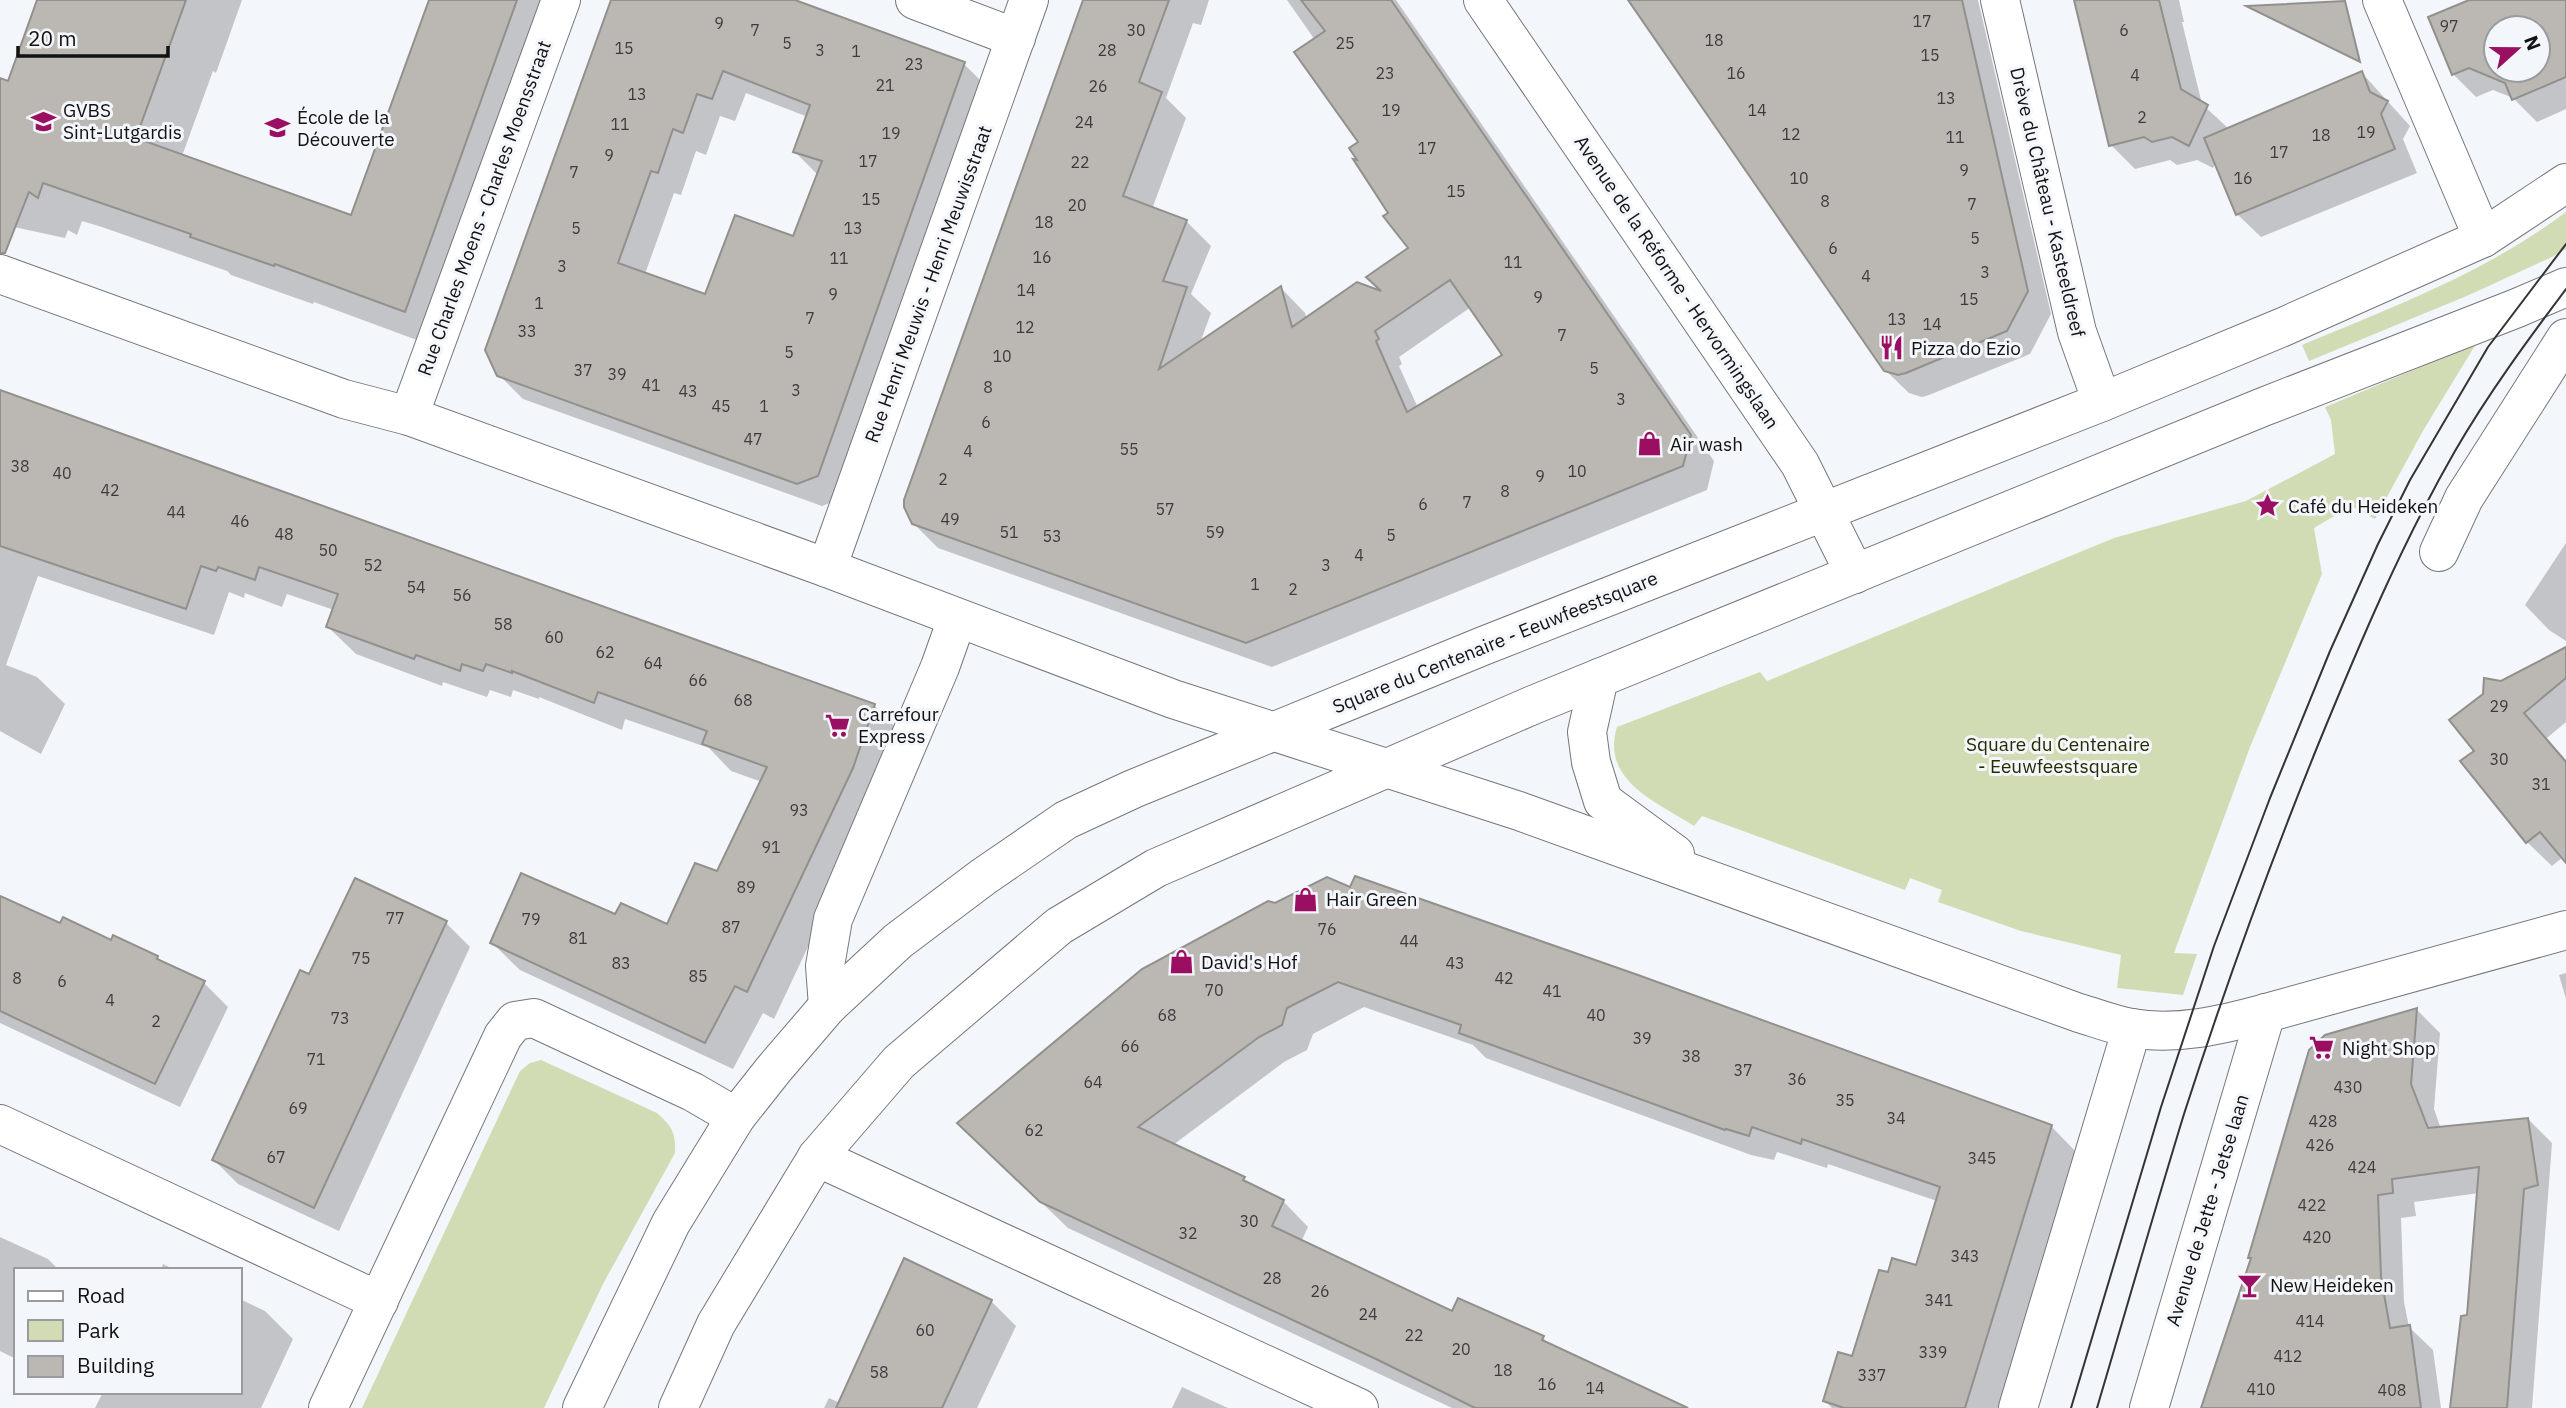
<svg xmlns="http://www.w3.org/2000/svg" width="2566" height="1408" font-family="'IBM Plex Sans',sans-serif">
<rect width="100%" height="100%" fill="#f3f6fa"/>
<!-- green -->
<g fill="#d2dcb4">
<path d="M2566 212V249L2554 256 2469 295 2309 361 2302 345C2395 306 2485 273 2566 212Z"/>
<path d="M2476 344 2424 429 2375 519 2351 506 2314 528 2322 574 2250 747 2174 953 2197 954 2183 995 2117 988 2121 955 2021 931 1938 902 1942 890 1910 878 1905 890 1702 816 1694 826C1659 803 1600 781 1617 727L1760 672 1767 681 2114 538 2246 501 2335 454 2331 420 2325 407Z"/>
<path d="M541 1060 657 1113C672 1126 676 1133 675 1153L603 1284 544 1408H362L520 1071 530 1063Z"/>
</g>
<!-- shadow -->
<g fill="#0003" fill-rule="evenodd">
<path d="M39 0H242L216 73 213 71 182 156 352 217 431 0H569L444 350 314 302 313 304 231 275 227 271 102 227 82 221 77 235 68 230 65 238 0 224V80L9 84Z"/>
<path d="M613 0H786L964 64 987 87 840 499 822 506 523 399 499 375ZM746 93 808 117 795 152 818 175 794 239 706 296 645 274 674 193 681 195 696 151 706 155 720 116 735 121Z"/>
<path d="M1085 0H1209L1201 25 1193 23 1166 98 1186 118 1152 209 1186 221 1211 246 1191 294 1211 313 1200 343 1281 288 1305 313 1307 319 1387 295 1411 248 1390 213 1315 40 1287 0H1396L1714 461 1707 490 1272 667 938 548 913 523ZM1471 307 1505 356 1418 408 1399 366 1402 364 1399 357Z"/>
<path d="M1630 0H1978L2051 314 2030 354 1929 395 1922 397 1909 393 1885 370Z"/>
<path d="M2077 0H2179L2184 22H2182L2202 104 2229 129 2362 73 2410 126 2403 139 2417 173 2261 237 2237 214 2216 162 2213 168 2197 160 2177 165 2170 160 2135 169 2111 145Z"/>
<path d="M2473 0H2566V109L2537 122 2513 98 2493 90 2476 97 2453 74ZM2496 28H2538V70H2496Z"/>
<path d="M0 392 874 705 901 733 879 796 774 1019 763 1013 733 1069 520 970 492 943 616 917 668 926 718 873 762 782 731 771 709 748 625 719 622 730 539 697V699L513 690 511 697 490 690 487 697 443 682 442 686 356 654 328 627 334 610 287 594 282 607 245 593 244 598 229 592 214 635 38 576 6 665 37 677 65 704 41 754 0 731Z"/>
<path d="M2566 543V641L2549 630 2525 605Z"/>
<path d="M2566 649V722L2547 738 2566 760V860L2563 857 2552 866 2527 842 2477 751 2501 682Z"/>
<path d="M0 897 61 925 157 957 164 964 204 983 228 1007 180 1107 0 1023Z"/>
<path d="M1268 903 2051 1126 2076 1152 1999 1408H1832L1825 1401 1853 1358 1889 1274 1917 1267 1937 1201 1828 1164 1827 1168 1777 1152 1774 1160 1751 1155 1486 1058 1473 1045 1364 1007 1313 1034 1307 1050 1284 1062 1173 1145 1244 1179 1251 1186 1283 1201 1308 1227 1301 1242 1453 1313 1543 1338 1568 1363 1651 1408H1452L1068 1228 985 1148Z"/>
<path d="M446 923 470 947 339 1231 238 1184 214 1160 310 976Z"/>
<path d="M2566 973V999L2559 975Z"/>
<path d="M2417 1010 2440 1033 2434 1109 2441 1129 2529 1120 2552 1143 2532 1408H2452L2469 1317 2479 1193 2414 1202 2416 1216 2401 1218 2404 1302 2409 1327 2433 1350 2441 1408H2204L2252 1260 2250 1258Z"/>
<path d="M0 1237 48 1259 59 1270H16V1359L0 1351Z"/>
<path d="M163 1264 175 1270H161Z"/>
<path d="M240 1299 265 1311 293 1339 261 1408H95L103 1392H240Z"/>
<path d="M991 1301 1016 1326 977 1408H824L829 1398 840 1403Z"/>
<path d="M1182 1387 1228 1408H1172Z"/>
</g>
<!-- building -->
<g fill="#bbb8b4" stroke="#92908c" stroke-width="2" fill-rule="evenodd">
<path d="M37 0H186L136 138 351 215 429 0H517L405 312 275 264 274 266 190 237 191 234 43 183 38 198 29 192 5 253H0V78L8 81Z"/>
<path d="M611 0H795L965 62 818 476 797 484 497 376 485 350ZM723 71 810 105 793 152 822 161 793 236 735 215 705 294 618 263 651 171 658 173 673 129 683 133 697 94 712 99Z"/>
<path d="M1083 0H1169L1139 82 1162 92 1123 196 1187 220 1163 281 1187 287 1159 369 1281 286 1292 327 1357 282 1381 291 1366 277 1408 248 1383 216 1388 213 1353 159 1357 160 1349 148 1358 142 1294 52 1325 31 1301 0H1391L1691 435 1683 466 1246 643 912 524 904 507V500ZM1450 280 1502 355 1407 412 1376 341 1379 339 1375 331Z"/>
<path d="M1628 0H1962L2028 291 2007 331 1906 373 1898 375 1884 371Z"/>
<path d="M2074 0H2159L2181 89 2208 105 2189 146 2172 137 2152 142 2144 137 2109 146Z"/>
<path d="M2469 0H2566V77L2512 100 2505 83 2469 68 2452 75 2428 17ZM2496 28H2538V70H2496Z"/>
<path d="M2345 1 2360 62 2246 6Z"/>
<path d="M2362 71 2370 92 2388 101 2381 114 2395 149 2236 215 2204 138Z"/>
<path d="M0 390 875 704 853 768 747 992 735 986 705 1043 490 943 521 873 615 914 621 903 667 924 695 863 717 871 767 767 702 744 707 731 598 692 594 703 512 671V673L486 664 483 671 462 664 460 671 416 655 414 659 326 627 338 594 259 567 255 580 218 567 216 571 201 566 186 609 0 546Z"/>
<path d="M2566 647V678L2524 713 2566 762V863L2540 832 2526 843 2460 761 2474 751 2449 720 2483 694 2484 678 2501 681Z"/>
<path d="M1355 876 1638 975 2052 1125 1965 1408H1844L1823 1401 1838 1352 1852 1356 1879 1270 1888 1272 1892 1258 1916 1265 1940 1187 1802 1139 1801 1144 1752 1127 1749 1136 1726 1129 1725 1130 1459 1033 1461 1025 1338 982 1287 1008 1282 1025 1259 1037 1138 1127 1245 1177 1243 1180 1284 1200 1272 1226 1452 1311 1458 1298 1544 1336 1542 1340 1688 1408H1475L1376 1359 1040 1202 957 1123 1142 969 1268 901 1275 903 1327 877 1350 887Z"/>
<path d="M355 878 447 921 314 1208 212 1160 300 970 309 974Z"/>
<path d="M0 896 60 923 63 917 111 940 113 935 158 956 157 959 205 981 155 1084 0 1011Z"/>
<path d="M2417 1008 2411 1084 2428 1128 2528 1118 2538 1185 2524 1189 2507 1408H2450L2461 1316 2467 1315 2479 1167 2392 1179 2393 1193 2378 1195 2381 1277 2390 1328 2410 1325 2421 1408H2201L2251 1258H2248L2309 1050 2325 1035Z"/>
<path d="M904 1258 992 1300 942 1408H836Z"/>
</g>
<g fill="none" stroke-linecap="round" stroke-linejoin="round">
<defs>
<g id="street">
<path d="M915 0 1016 38"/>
<path d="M1483 0 1800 464 1855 574"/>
<path d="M2000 0 2077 332 2102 402"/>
<path d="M2382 0 2483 238"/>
<path d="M409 416 561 0"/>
<path d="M2439 552 2464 498 2566 338"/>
<path d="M827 568 1029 0"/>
<path d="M828 1006 825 966 833 919 940 667 957 619"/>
<path d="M2266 1013 2566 930"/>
<path d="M0 1124 379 1301"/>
<path d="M817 1157 1359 1408"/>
<path d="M328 1408 503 1036 515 1021 534 1018 693 1092 736 1117"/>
</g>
<g id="secondary">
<path d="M0 274 344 399 409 416 827 568 1173 699 1519 811 2079 1013C2096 1018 2114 1025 2131 1028 2177 1036 2222 1025 2266 1013"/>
<path d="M1599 678 1587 732 1591 762 1603 801 1675 854"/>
<path d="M582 1408 671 1223 736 1117 774 1069 828 1006 898 941 983 877 1066 820 1133 789 1483 646 2102 402 2283 327 2483 238 2566 183"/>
<path d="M678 1408 716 1324 817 1157 899 1062 1059 926 1156 868 1533 705 2263 407 2517 308 2566 287"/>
<path d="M2018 1408 2132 1028"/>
<path d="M2149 1408 2266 1013"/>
</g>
</defs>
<!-- street casing -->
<use href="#street" stroke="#75777b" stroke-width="40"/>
<!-- secondary casing -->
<use href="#secondary" stroke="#75777b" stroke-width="40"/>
<!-- street -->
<use href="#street" stroke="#fff" stroke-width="38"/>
<!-- secondary -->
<use href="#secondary" stroke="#fff" stroke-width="38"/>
<!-- tram -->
<g stroke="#333436" stroke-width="2">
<path d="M2071 1408 2161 1107 2214 946 2270 798 2330 651 2378 544 2410 480 2488 347 2566 244"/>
<path d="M2097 1408C2126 1310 2154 1212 2184 1114 2224 990 2269 866 2318 745 2359 645 2401 545 2455 451 2488 394 2527 341 2566 289"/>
</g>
</g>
<!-- icons -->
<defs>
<symbol id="school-bare" viewBox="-9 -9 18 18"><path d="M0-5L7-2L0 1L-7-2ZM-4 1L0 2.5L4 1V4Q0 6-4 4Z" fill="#9a0f61" stroke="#f3f6fa" stroke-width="2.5" paint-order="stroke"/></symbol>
<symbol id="restaurant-bare" viewBox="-9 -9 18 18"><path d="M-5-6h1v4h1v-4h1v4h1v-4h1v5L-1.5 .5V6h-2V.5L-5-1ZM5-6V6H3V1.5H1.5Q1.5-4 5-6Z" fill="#9a0f61" stroke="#f3f6fa" stroke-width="2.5" paint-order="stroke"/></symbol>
<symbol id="shop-bare" viewBox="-9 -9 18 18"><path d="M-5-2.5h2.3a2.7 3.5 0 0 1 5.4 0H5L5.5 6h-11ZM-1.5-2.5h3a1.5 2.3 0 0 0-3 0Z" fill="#9a0f61" stroke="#f3f6fa" stroke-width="2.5" paint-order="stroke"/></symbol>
<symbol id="sight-bare" viewBox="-9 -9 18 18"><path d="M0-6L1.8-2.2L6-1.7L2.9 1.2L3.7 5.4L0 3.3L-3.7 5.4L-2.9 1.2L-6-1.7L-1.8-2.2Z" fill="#9a0f61" stroke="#f3f6fa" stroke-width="2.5" paint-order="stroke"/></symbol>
<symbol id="supermarket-bare" viewBox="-9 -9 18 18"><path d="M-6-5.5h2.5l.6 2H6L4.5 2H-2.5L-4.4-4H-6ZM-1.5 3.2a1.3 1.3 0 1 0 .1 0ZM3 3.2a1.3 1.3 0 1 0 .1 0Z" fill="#9a0f61" stroke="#f3f6fa" stroke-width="2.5" paint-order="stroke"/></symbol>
<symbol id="bar-bare" viewBox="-9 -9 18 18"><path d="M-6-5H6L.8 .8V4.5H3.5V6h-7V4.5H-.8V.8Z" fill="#9a0f61" stroke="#f3f6fa" stroke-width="2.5" paint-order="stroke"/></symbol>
</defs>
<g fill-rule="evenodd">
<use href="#school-bare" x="26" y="104" width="35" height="35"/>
<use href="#school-bare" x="260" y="110" width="35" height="35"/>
<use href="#restaurant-bare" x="1874" y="330" width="35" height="35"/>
<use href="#shop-bare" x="1632" y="426" width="35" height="35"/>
<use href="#sight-bare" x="2250" y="488" width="35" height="35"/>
<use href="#supermarket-bare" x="820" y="708" width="35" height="35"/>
<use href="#shop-bare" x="1288" y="882" width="35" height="35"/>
<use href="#shop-bare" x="1164" y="944" width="35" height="35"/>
<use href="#supermarket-bare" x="2304" y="1030" width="35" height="35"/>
<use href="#bar-bare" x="2232" y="1268" width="35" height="35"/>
</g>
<g text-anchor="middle" stroke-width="6" stroke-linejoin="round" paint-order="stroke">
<!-- number labels -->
<g font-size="16" fill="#3c3c3c">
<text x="1922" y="27">17</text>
<text x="719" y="29">9</text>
<text x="2449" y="32">97</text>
<text x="755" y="36">7</text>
<text x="1136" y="36">30</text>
<text x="2124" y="36">6</text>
<text x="1714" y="46">18</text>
<text x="787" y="49">5</text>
<text x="1345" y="49">25</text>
<text x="624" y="54">15</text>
<text x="820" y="56">3</text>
<text x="1107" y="56">28</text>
<text x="856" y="57">1</text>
<text x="1930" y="61">15</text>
<text x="914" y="70">23</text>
<text x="1385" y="79">23</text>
<text x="1736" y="79">16</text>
<text x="2135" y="81">4</text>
<text x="885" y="91">21</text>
<text x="1098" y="92">26</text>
<text x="637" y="100">13</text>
<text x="1946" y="104">13</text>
<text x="1391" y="116">19</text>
<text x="1757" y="116">14</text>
<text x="2142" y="123">2</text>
<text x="1084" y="128">24</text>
<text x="620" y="130">11</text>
<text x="2366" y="138">19</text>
<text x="891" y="139">19</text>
<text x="1791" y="140">12</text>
<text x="2321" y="141">18</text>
<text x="1955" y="143">11</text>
<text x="1427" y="154">17</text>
<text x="2279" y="158">17</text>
<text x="609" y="161">9</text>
<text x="868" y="167">17</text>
<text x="1080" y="168">22</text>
<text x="1964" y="176">9</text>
<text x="574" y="178">7</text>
<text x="1799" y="184">10</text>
<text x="2243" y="184">16</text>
<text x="1456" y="197">15</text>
<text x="871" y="205">15</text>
<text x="1825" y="207">8</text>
<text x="1972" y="210">7</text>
<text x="1077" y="211">20</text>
<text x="1044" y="228">18</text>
<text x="576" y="234">5</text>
<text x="853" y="234">13</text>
<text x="1975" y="244">5</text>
<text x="1833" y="254">6</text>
<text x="1042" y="263">16</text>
<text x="839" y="264">11</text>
<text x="1513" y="268">11</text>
<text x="562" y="272">3</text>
<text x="1985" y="278">3</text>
<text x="1866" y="282">4</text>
<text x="1026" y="296">14</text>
<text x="833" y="300">9</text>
<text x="1538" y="303">9</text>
<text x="1969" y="305">15</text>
<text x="539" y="309">1</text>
<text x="810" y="324">7</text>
<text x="1897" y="325">13</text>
<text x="1932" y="330">14</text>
<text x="1025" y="333">12</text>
<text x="527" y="337">33</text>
<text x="1562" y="341">7</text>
<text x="789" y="358">5</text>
<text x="1002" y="362">10</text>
<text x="1594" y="374">5</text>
<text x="583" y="376">37</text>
<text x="617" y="380">39</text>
<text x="651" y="391">41</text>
<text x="988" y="393">8</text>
<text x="796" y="396">3</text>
<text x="688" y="397">43</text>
<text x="1621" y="405">3</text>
<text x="721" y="412">45</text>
<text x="764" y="412">1</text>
<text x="986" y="428">6</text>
<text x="753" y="445">47</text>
<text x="1129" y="455">55</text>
<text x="968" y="457">4</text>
<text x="20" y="472">38</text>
<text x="1577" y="477">10</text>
<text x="62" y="479">40</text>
<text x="1540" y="482">9</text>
<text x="943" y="485">2</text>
<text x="110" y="496">42</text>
<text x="1505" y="497">8</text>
<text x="1467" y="508">7</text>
<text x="1423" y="510">6</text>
<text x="1165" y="515">57</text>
<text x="176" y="518">44</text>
<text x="950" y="525">49</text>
<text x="240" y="527">46</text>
<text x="1009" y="538">51</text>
<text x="1215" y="538">59</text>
<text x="284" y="540">48</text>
<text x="1391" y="541">5</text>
<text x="1052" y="542">53</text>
<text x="328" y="556">50</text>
<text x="1359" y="561">4</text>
<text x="373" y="571">52</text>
<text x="1326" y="571">3</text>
<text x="1255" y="590">1</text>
<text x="416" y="593">54</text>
<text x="1293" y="595">2</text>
<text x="462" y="601">56</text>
<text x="503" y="630">58</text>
<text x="554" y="643">60</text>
<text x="605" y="658">62</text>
<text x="653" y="669">64</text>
<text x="698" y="686">66</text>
<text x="743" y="706">68</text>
<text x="2499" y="712">29</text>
<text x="2499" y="765">30</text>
<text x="2541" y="790">31</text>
<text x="799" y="816">93</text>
<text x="771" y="853">91</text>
<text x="746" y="893">89</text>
<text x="395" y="924">77</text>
<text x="531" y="925">79</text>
<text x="731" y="933">87</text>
<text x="1327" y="935">76</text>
<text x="578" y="944">81</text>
<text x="1409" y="947">44</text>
<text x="361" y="964">75</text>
<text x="621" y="969">83</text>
<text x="1455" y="969">43</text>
<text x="698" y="982">85</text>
<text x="17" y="984">8</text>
<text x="1504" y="984">42</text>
<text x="62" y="987">6</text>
<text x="1214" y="996">70</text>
<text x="1552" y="997">41</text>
<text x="110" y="1006">4</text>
<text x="1167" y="1021">68</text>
<text x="1596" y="1021">40</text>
<text x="340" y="1024">73</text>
<text x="156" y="1027">2</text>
<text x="1642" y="1044">39</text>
<text x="1130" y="1052">66</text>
<text x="1691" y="1062">38</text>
<text x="316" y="1065">71</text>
<text x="1743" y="1076">37</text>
<text x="1797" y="1085">36</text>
<text x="1093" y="1088">64</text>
<text x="2348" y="1093">430</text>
<text x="1845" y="1106">35</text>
<text x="298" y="1114">69</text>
<text x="1896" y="1124">34</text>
<text x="2323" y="1127">428</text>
<text x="1034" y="1136">62</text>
<text x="2320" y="1151">426</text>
<text x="276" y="1163">67</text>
<text x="1982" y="1164">345</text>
<text x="2362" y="1173">424</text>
<text x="2312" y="1211">422</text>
<text x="1249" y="1227">30</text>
<text x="1188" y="1239">32</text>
<text x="2317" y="1243">420</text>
<text x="1965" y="1262">343</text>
<text x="1272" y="1284">28</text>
<text x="1320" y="1297">26</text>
<text x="1939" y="1306">341</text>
<text x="1368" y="1320">24</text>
<text x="2310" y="1327">414</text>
<text x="925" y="1336">60</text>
<text x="1414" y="1341">22</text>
<text x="1461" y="1355">20</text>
<text x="1933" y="1358">339</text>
<text x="2288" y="1362">412</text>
<text x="1503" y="1376">18</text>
<text x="879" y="1378">58</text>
<text x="1872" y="1381">337</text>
<text x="1547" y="1390">16</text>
<text x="1595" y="1394">14</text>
<text x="2261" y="1395">410</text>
<text x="2392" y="1396">408</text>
</g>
<!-- poi labels -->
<g font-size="19" fill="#121214" stroke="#f3f6fa" text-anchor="start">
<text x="63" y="117">GVBS<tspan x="63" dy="22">Sint-Lutgardis</tspan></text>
<text x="297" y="124">École de la<tspan x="297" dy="22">Découverte</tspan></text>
<text x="1911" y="355">Pizza do Ezio</text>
<text x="1670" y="451">Air wash</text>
<text x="2288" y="513">Café du Heideken</text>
<text x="858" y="721">Carrefour<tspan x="858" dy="22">Express</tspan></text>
<text x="1326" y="906">Hair Green</text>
<text x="1201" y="969">David's Hof</text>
<text x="2342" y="1055">Night Shop</text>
<text x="2270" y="1292">New Heideken</text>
</g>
<!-- street labels -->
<g font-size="19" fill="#121214" stroke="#f3f6fa">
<text transform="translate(2048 202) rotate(77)" y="7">Drève du Château - Kasteeldreef</text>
<text transform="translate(484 208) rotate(-70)" y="7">Rue Charles Moens - Charles Moensstraat</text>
<text transform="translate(1677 282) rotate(56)" y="7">Avenue de la Réforme - Hervormingslaan</text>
<text transform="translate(928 284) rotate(-70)" y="7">Rue Henri Meuwis - Henri Meuwisstraat</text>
<text transform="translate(1495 642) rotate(-22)" y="7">Square du Centenaire - Eeuwfeestsquare</text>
<text transform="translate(2207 1210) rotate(-73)" y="7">Avenue de Jette - Jetse laan</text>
</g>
<!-- park labels -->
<g font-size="19" fill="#252d00" stroke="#f3f6fa">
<text x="2058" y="751">Square du Centenaire<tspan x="2058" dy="22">- Eeuwfeestsquare</tspan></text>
</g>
</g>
<!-- legend -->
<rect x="14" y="1268" width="228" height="126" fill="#f3f6fa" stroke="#999b9e" stroke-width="2"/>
<rect x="28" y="1291" width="35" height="10" fill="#ffffff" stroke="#999b9e" stroke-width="2"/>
<text x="77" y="1303" font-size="21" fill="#121214">Road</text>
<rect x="28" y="1320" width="35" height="21" fill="#d2dcb4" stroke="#999b9e" stroke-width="2"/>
<text x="77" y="1338" font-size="21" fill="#121214">Park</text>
<rect x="28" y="1356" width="35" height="21" fill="#bbb8b4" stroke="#999b9e" stroke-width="2"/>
<text x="77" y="1373" font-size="21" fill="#121214">Building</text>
<!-- north arrow -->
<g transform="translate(2517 49) rotate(69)"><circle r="33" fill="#f3f6fa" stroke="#999b9e" stroke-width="2"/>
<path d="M0-5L12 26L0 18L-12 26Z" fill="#9a0f61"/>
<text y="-10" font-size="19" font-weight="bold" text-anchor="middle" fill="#121214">N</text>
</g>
<!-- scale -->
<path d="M18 46v10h150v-10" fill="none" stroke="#121214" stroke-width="3.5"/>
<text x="28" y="46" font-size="21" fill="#121214" stroke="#f3f6fa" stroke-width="5" paint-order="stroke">20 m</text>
</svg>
